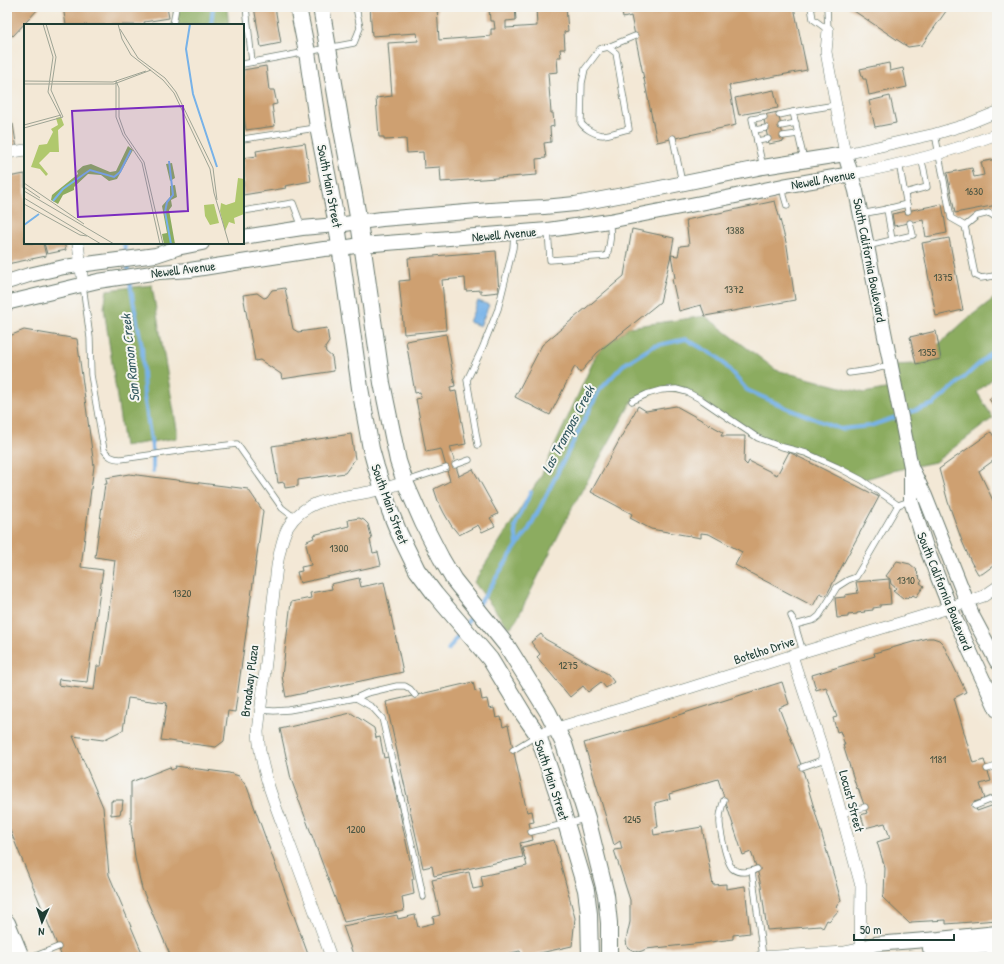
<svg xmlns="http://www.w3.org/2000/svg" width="1004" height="964" font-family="'Patrick Hand',sans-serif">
<rect width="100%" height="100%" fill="#f6f6f2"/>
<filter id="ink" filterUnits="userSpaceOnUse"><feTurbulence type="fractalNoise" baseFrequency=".025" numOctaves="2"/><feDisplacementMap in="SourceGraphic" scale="8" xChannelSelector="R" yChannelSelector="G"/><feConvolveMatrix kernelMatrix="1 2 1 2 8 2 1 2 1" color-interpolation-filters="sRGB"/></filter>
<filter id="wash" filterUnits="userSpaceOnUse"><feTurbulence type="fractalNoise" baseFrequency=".012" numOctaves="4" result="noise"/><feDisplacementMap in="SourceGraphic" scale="16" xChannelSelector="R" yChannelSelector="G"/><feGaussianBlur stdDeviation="0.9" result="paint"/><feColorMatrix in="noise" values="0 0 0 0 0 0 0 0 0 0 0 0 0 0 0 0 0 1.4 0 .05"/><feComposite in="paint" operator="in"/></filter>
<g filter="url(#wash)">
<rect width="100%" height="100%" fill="#f3e8d6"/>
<!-- forest -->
<g fill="#8cac60" stroke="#56744a">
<path d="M173 7H231L227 9 229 25H171L175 21Z"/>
<path d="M152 285 154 298 177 429V438L124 446 104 308 107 290Z"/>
<path d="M997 296V375L977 392 993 418 935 462 892 471 862 480 837 467 758 438 687 392 661 390 632 401 572 508 517 619 511 627 507 626 474 582 541 476 597 353 629 327 705 316 776 370 864 393 895 387 891 365 916 364 941 359 938 345 967 319Z"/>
</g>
<!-- water -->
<path fill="#77b2e8" stroke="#4b788e" d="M478 301 489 305 480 326 469 322Z"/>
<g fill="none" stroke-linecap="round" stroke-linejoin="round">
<!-- stream -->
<g stroke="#77b2e8" stroke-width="4">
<path d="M211 25 213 7"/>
<path d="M124 243 132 295 142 347 144 396 153 453V471"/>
<path d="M517 545 515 526 531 492"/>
<path d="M478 606C495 581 509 554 528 531L599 391 623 365 654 346 686 339 719 358 747 390 787 408 840 429 870 426 934 404 966 376 997 347"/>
<path d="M466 624 475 611"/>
<path d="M448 650 461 631"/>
</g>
</g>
<g id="blocks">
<!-- building -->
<g fill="#cea071">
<path d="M7 7H40L13 36 7 31Z"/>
<path d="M63 7H167L169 18 144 22 145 25H66Z"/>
<path d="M254 7H275L281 43 261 47Z"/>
<path d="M370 7H437L439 40 491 36V29H495L494 21H490L489 7H515L516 20 506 21V28L537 26 536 7H566L568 31 564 32 565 49H560L561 57H557L558 72 548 73 551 113H553L554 126 550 127 551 142 544 143 546 158 536 159 537 175 441 182 440 167 424 168 423 152 407 153 406 139 384 140V137H379L376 98 392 96 388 43 418 41 417 33 372 36Z"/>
<path d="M621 7H794L807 70 729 85 736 125 657 142 631 16 623 18Z"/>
<path d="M848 7H949L922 45 908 47Z"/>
<path d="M889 63 890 71 903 68 907 87 869 95 866 79H863L860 69Z"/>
<path d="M266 66 269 90H274L277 104 272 105 275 126 246 130 243 112V70Z"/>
<path d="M774 90 778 108 739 115 735 98Z"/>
<path d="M890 96 896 123 875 127 869 101Z"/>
<path d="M778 112 784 141 769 144 763 115Z"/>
<path d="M13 124 17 149 7 151V125Z"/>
<path d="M305 143 311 181 285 186 286 188 243 195V158L257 156 256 151Z"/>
<path d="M997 159V205L955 213 947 173 972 168 974 177 984 175 981 162Z"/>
<path d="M25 174V243H43L46 256 7 264V188L10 187 8 177Z"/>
<path d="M775 201 787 246 795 300 705 316 701 305 679 311 672 279 675 278 671 255 678 256 680 246 689 245 686 220Z"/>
<path d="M942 204 947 233 926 237 923 220 894 226 892 214Z"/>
<path d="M632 229 674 238 671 255 660 302 597 353 580 373 575 366 550 415 515 397 542 345 624 276Z"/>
<path d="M949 238 963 310 936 316 922 243Z"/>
<path d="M44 243H64L66 250 47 254Z"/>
<path d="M496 251 499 292 481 294V290L466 291 465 278 442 280 446 330 404 334 399 281 410 280 408 258Z"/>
<path d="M285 288 293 329 298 332 327 328 329 342 325 348 326 352 332 357 334 371 282 379 281 374 260 360 255 361 243 295 257 293 264 298 267 297 272 290Z"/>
<path d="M24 330 77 339 94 466 81 567 103 570 87 682 59 679 58 685 94 690 97 666H101L107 626 115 560 95 557 105 484H107L106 478 129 474 248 489 263 511 235 712 228 711 224 741 216 747 161 740 167 703 128 698 123 730 103 740 73 736 103 807 109 875 144 957H62L7 823V337Z"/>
<path d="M936 331 941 359 916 364 910 337Z"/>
<path d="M446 334 455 386 450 387 451 392 456 391 466 444 450 447 459 476 473 469 498 514 490 518 495 526 482 532 478 525 459 535 451 525 444 513 438 501 434 489 450 481 441 449 426 452 416 399 421 398 420 392 415 393 406 341Z"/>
<path d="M997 394V410L989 399Z"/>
<path d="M638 406 646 411 676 406 723 432 721 436H745L744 462 747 465 749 461 777 475 789 452 879 497 826 596 820 593 813 606 735 565 742 552 709 534 701 533V538L651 529 630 518 632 514 591 492Z"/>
<path d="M991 432 997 441V458L979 471 997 509V563L982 574H978L971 562 962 541 948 502 939 469Z"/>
<path d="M351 434 355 459 345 473 298 480V486L285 488 284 482 278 483 272 446Z"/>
<path d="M359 518 364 520 368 524 372 539 370 540 373 553 378 552 381 565 300 583 297 572 302 571 301 567 311 565 306 544 307 541 314 538 313 535 349 526 348 520Z"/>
<path d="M897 561 910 564 917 570 916 571 918 573 917 574 920 577 919 578 922 581 920 583 924 586 916 597 913 595 911 597 909 596 907 598 905 597 903 599 893 591 896 588 891 584 890 579 886 576Z"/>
<path d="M359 578 361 587 384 582 403 672 286 697 282 676 291 602 311 598 310 593 332 589 331 584Z"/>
<path d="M889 579 891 604 880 605V607L873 608V610L864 611 865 612 857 613V614L848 615V617L837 618 835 598 845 597V595L858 593 856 582Z"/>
<path d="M541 634 545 639 608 674 614 682 606 688 601 682 588 692 583 686 570 697 537 657 540 654 531 642Z"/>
<path d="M927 638H933L939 640 943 644 966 692 954 698 973 763 984 760 991 781 980 784 985 799 974 802 977 811 997 804V920L946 924V920L911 922 910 924 882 897 884 895 885 868 877 842 890 838 885 823 865 828 861 815 867 813 858 788 857 789 843 745H845L840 731 837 732 833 718 837 717 826 687 816 690 812 675 875 656 874 653Z"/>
<path d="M473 682 475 691 480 690 482 700 487 699 489 709 494 708 496 718 501 717 503 727 508 725 527 812 532 811 534 822 529 823 533 840 520 843 523 857 434 876 432 866 423 868 386 702Z"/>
<path d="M782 682 789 704 779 708 802 767 831 866 841 900 836 907 839 910 829 921 827 920 823 928 820 926 767 930 761 886 757 869 751 852 743 855 718 779 669 794 670 799 655 803 658 827 653 829 654 835 702 827 713 885 726 884V889L745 886 750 933 733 935V939L703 943 646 949 642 951 638 952 632 950 627 947 626 940 630 922V900L614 850 622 849 620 841 614 845 584 743 647 725Z"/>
<path d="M351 713 374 728 376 738 380 737 384 758 388 757 414 879H412L414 894 402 897 404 911 344 922 291 779 280 729Z"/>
<path d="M175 766 229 773 239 776 247 787 309 957H171L142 889 135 858 131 825V782L170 767 171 770 176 768Z"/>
<path d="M112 800H123L122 810H121L120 814 111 815V801H113Z"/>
<path d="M554 840 575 918 572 946 522 957 520 951 492 957H354L343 926 397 915 398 919 415 915 418 927 434 923 433 917 440 915 432 880 469 872 473 889 483 887 481 876 527 866 522 847Z"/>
</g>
</g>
</g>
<g filter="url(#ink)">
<use href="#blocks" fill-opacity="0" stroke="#69796d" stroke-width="1"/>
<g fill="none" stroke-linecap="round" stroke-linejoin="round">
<defs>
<g id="service">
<path d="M246 7 252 62"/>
<path d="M811 7 813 19 828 30"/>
<path d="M827 7 828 30"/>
<path d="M173 25 176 7"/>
<path d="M608 47 616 53 629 129C623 130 608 135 603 135 596 135 585 129 581 123L582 83 585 69 600 49Z"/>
<path d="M608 47 635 36"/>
<path d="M243 64 354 43 360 28 356 7"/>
<path d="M779 115 793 112"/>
<path d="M781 126 796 123"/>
<path d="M755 130 766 128"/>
<path d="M935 134 951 218 965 226 975 275 981 278 994 276 997 274"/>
<path d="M783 136 798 134"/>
<path d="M673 138 682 183"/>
<path d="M243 139 316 128"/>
<path d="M757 141 768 139"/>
<path d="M804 160 793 112 836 105"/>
<path d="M899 163 908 211"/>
<path d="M763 167 752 119 764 117"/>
<path d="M783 186 784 196 787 206"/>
<path d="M905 193 927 187 924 170 921 158"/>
<path d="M887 209 907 204"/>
<path d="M243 211 293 203 302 227"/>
<path d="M861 214 887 209 892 240"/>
<path d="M965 226 977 216 989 213 997 218"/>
<path d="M548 230 550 260 607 256C610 242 612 236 609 221"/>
<path d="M867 246 913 235 910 223"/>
<path d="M83 285 90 338 91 375 104 450C108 456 112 459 121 459L178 451 237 444 282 508 295 518"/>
<path d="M849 373 871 370 890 365"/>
<path d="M632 401 647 394 661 390 676 389 687 392 702 400 758 438 779 446 806 453 837 467 862 480 898 505 910 501"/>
<path d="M478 445 467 380 482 349 498 309 513 248 514 233"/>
<path d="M455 465 469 460"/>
<path d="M407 481 446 468"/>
<path d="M791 616 795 625 803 652"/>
<path d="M795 625 814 620 819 616 837 587 848 580 856 577 898 505"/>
<path d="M988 680 997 689"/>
<path d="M356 698 372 707 382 718 414 853 423 897"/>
<path d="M260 710 274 711 289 710 356 698 367 693 397 686H405L410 689 415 695"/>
<path d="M513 750 536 736"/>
<path d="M802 767 825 759"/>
<path d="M987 769 997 766"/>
<path d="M724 800C722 806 720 812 720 818 719 827 726 863 733 869 739 874 751 872 757 869"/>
<path d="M975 806 997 797"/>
<path d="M841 814 865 807"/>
<path d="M531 832 585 819"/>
<path d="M752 871 763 957"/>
<path d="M33 957 58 947"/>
</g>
<g id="minor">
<path d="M828 30 826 52 845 154 935 134 965 125 997 112"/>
<path d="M7 153 25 150"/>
<path d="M851 174C900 165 950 152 997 134"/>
<path d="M78 243 83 284"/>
<path d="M792 655 796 668 829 769 861 886 860 949 859 957"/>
<path d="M538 735 557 728 686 689 803 652 936 612 984 596 997 587"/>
<path d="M331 957C318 920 304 882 290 845 277 809 260 771 258 732L277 566C279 555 282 537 288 527 305 498 339 498 369 492 381 490 393 486 405 482"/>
<path d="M760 957 845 952 860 949"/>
</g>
<g id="tertiary">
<path d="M243 237 302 228 337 225 382 219 490 210 544 207 575 204 655 189 763 167 845 154 856 191 911 467V501L926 547 950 608 997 710"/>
<path d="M7 282 29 275 64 267 156 255 177 248 202 243"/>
<path d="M7 304 10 302 98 281 159 272 190 270 324 249 341 248 362 245 548 230 609 221 731 197 783 186 851 174"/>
<path d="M913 471 925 496 973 617 997 662"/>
<path d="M860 949 875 944 939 939 997 933"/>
<path d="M930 949 997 946"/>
</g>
<g id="secondary">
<path d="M298 7 307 52 318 127 337 225 360 388 371 449 376 467 390 511 399 533 417 570 435 594 490 659 524 715 538 735 558 795 566 823 586 890 589 914 590 957"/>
<path d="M321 7 341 124 359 222 382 383 398 461 405 482 423 523 441 558 454 580 507 646 548 712 564 744 587 818 606 895 609 923V957"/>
<path d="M7 923 21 957"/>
</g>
</defs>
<!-- service casing -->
<use href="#service" stroke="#69796d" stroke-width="7"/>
<!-- minor casing -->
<use href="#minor" stroke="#69796d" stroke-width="12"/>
<!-- tertiary casing -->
<use href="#tertiary" stroke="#69796d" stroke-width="16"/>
<!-- secondary casing -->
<use href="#secondary" stroke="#69796d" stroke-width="18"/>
<!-- service -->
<use href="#service" stroke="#fff" stroke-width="5.5"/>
<!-- minor -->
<use href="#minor" stroke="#fff" stroke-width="11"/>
<!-- tertiary -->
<use href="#tertiary" stroke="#fff" stroke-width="14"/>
<!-- secondary -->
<use href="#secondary" stroke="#fff" stroke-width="16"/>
</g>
</g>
<g text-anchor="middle" stroke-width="4" stroke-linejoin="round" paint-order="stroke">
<!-- number labels -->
<g font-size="11" fill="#4b5643">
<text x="974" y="195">1630</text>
<text x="735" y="234">1388</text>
<text x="943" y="281">1375</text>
<text x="734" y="293">1372</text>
<text x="927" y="356">1355</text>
<text x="339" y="552">1300</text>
<text x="906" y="584">1310</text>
<text x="182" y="597">1320</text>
<text x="568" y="669">1275</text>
<text x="938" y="763">1181</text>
<text x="632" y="823">1245</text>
<text x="356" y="833">1200</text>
</g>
<!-- street labels -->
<g font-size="13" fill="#1f3d34" stroke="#f6f6f2">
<text transform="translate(823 179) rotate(-10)" y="5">Newell Avenue</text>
<text transform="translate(330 186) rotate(79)" y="5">South Main Street</text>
<text transform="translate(504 234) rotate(-5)" y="5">Newell Avenue</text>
<text transform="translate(870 260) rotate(79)" y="5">South California Boulevard</text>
<text transform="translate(183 269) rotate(-7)" y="5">Newell Avenue</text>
<text transform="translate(390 504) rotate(70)" y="5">South Main Street</text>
<text transform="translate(945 591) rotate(68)" y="5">South California Boulevard</text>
<text transform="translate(764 650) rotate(-18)" y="5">Botelho Drive</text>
<text transform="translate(249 681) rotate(-83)" y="5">Broadway Plaza</text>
<text transform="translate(552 780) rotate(72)" y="5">South Main Street</text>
<text transform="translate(852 801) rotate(75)" y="5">Locust Street</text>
</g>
<!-- water labels -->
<g font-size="14" font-style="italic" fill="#355a61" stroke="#f6f6f2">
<text transform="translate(130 358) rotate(-96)" y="5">San Ramon Creek</text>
<text transform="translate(568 429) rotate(-62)" y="5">Las Trampas Creek</text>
</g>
</g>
<!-- overview -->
<g transform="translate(24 24)">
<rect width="220" height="220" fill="#f3e8d6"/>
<path d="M37 93 40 101 34 106 35 128H26L15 139 24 150 22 152 16 145 7 143 15 121 23 120 29 108 27 105 34 101 32 94ZM214 154 220 155V190L210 194 211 200 205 198 201 207 196 187 197 179 202 181 211 178ZM190 180 195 199 186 201 181 192 180 181Z" fill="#b0c86d"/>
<path d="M104 122 109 126 93 155 85 157 77 151 64 150 50 163V166L39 171 34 180 27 176 28 171 54 150 53 147 59 142 67 140 86 148 92 147ZM148 139 151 154 146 157 142 140ZM151 161 153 173 147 176 148 182 145 186 151 220H140L138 210 143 209 138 182 146 173V162Z" fill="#8cac60"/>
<path fill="none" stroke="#77b2e8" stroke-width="2" d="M166 0 162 25 169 70 193 143M145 137 149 171 143 178 141 188 147 220M29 177 39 165 66 146 90 153 96 148 107 126M0 201 15 190"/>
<path fill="none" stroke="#9ea495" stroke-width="1" d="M19 0 29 33 24 68 37 93M94 0 98 15 107 31 139 56 150 69 186 145 190 169 205 220M96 5 114 34 141 54 152 68 189 144 193 176M0 57 89 58 122 47M92 57 95 64V93L101 110 120 138 139 220M92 57V93L99 111 118 139 136 220M0 60H90L127 46M0 101 37 91M0 104 39 93 27 66 32 33 22 0M0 159 60 200M0 163 16 174M0 167 90 220M0 174 77 220M0 180 56 211 63 212"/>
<path fill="#7b2cbf" fill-opacity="0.15" stroke="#7b2cbf" stroke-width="2" d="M159 82 164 187 54 193 48 87Z"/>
<rect width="220" height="220" fill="none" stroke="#1f3d34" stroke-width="2"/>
</g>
<!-- margin -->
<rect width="1004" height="964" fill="none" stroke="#f6f6f2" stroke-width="24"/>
<!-- north arrow -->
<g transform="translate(42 922) rotate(183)" stroke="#f6f6f2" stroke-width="3" paint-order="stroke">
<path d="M0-3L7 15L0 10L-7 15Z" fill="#1f3d34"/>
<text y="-6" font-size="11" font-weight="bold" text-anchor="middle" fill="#1f3d34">N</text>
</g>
<!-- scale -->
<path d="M854 934v6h100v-6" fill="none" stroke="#1f3d34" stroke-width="2"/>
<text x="860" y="934" font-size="12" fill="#1f3d34" stroke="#f6f6f2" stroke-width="3" paint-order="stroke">50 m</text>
</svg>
